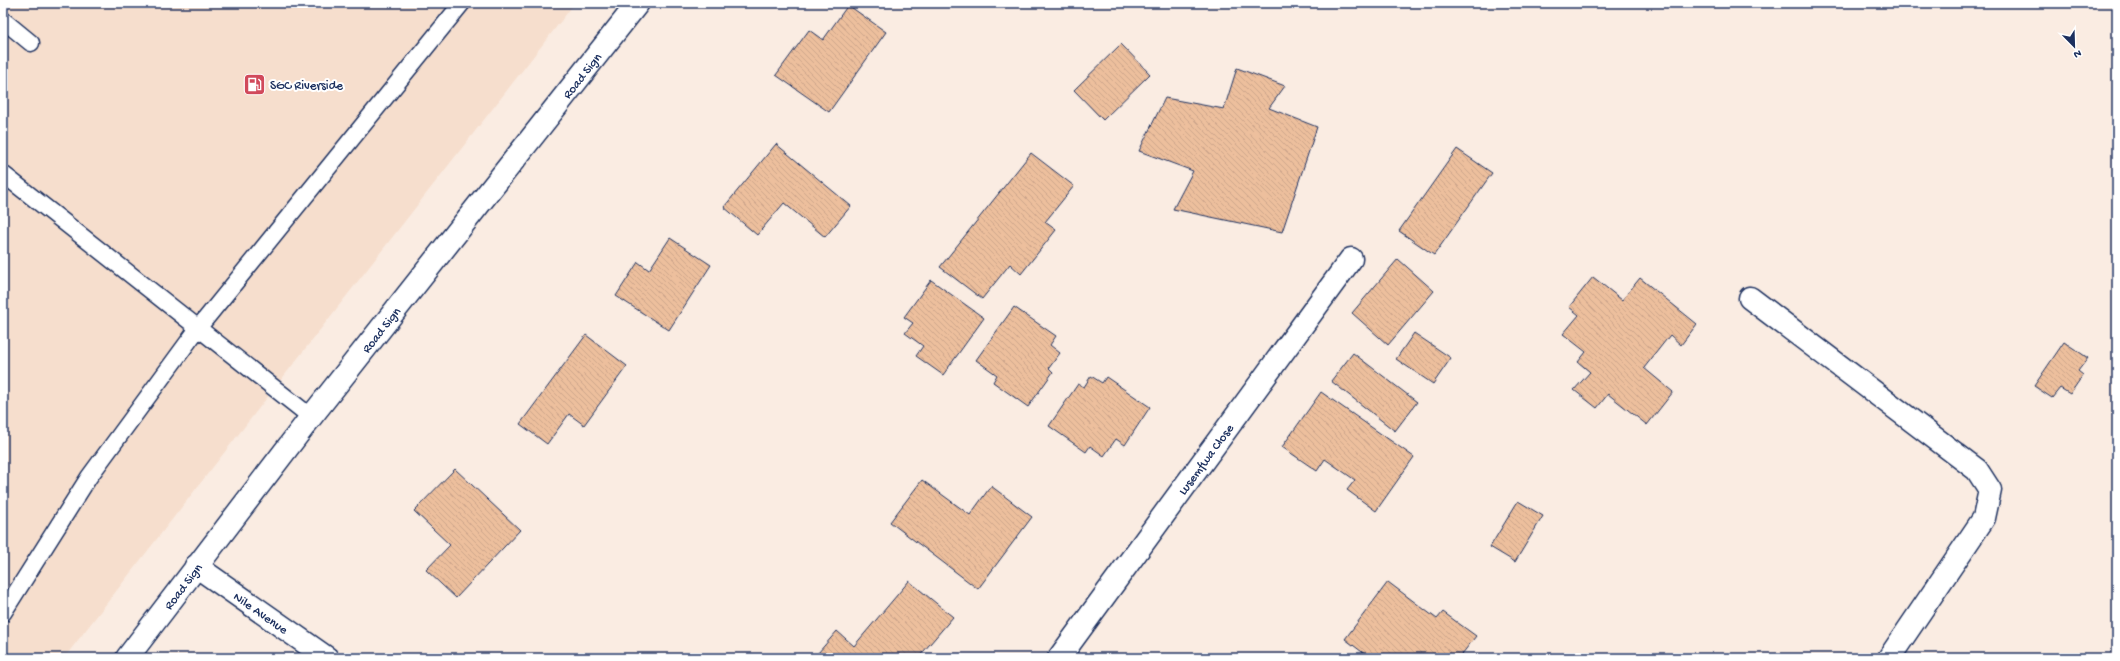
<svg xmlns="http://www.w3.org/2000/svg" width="2120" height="661" font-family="'Gochi Hand',sans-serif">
<defs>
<pattern id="building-back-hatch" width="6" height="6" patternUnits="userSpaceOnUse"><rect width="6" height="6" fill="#edbf9d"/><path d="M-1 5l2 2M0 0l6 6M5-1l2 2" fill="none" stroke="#cba48a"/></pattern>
</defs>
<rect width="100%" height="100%" fill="#faece2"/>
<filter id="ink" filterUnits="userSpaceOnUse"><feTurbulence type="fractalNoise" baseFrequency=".025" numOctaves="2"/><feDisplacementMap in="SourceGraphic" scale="8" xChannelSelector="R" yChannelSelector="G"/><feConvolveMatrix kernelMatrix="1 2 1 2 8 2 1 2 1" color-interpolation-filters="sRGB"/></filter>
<g filter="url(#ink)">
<!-- built -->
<path fill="#f6decd" d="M3 3H575L64 658H3Z"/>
<!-- building -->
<g fill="url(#building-back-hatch)" stroke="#1b2f5e">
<path d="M848 5 886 32 829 112 776 75 809 30 823 40Z"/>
<path d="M1121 44 1150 74 1103 120 1074 90Z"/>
<path d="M1237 68 1285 86 1269 108 1317 127 1282 232 1173 209 1193 171 1139 151 1165 98 1224 109Z"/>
<path d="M776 144 851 206 825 237 784 203 757 235 724 207Z"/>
<path d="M1457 149 1492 173 1434 255 1399 231Z"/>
<path d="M1031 153 1074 186 1045 222 1056 230 1021 274 1010 264 982 299 940 267Z"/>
<path d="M670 238 711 265 669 330 616 296 638 262 649 270Z"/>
<path d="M1398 259 1434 291 1388 345 1352 313Z"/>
<path d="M1593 277 1622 300 1640 278 1697 324 1681 345 1670 335 1644 368 1673 392 1647 425 1608 394 1597 408 1574 390 1590 372 1578 362 1586 352 1563 334 1579 315 1569 307Z"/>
<path d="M931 280 984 318 943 375 916 356 923 346 905 333 913 323 904 317Z"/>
<path d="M1014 307 1056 336 1050 345 1060 353 1049 368 1053 372 1028 407 993 382 997 375 976 360Z"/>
<path d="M1414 333 1451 358 1433 384 1396 359Z"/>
<path d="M586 335 627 366 584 425 569 414 547 444 520 424Z"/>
<path d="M2064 342 2088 358 2078 371 2083 375 2070 394 2060 388 2052 398 2034 386Z"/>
<path d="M1353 353 1417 402 1395 431 1331 381Z"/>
<path d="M1091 376 1102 383 1106 377 1150 407 1125 445 1116 439 1104 456 1090 446 1086 452 1049 426 1078 384 1084 387Z"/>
<path d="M1321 392 1414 457 1376 511 1347 490 1355 480 1325 459 1317 471 1282 447Z"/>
<path d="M455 469 520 530 456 598 426 570 450 545 414 511Z"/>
<path d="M922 480 970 515 991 486 1032 517 978 589 890 522Z"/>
<path d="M1518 501 1543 516 1515 562 1490 547Z"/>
<path d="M909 581 953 617 918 658H824L818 653 837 631 854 646Z"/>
<path d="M1388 582 1437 619 1443 612 1476 636 1459 658H1370L1345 639Z"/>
</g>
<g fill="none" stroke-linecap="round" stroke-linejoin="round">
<defs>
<g id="service">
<path d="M3 20 31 43"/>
<path d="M3 174 311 417"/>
<path d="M3 613 89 477 199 327 462 3"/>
</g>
<g id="minor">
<path d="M1750 298 1977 470 1990 490 1984 518 1889 658"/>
<path id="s1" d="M196 566 327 658"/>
<path id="s2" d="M1059 658 1351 259"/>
</g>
<g id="secondary">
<path id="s3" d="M127 658 311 417 638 3"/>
</g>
</defs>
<!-- service casing -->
<use href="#service" stroke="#1b2f5e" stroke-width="19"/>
<!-- minor casing -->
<use href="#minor" stroke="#1b2f5e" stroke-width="25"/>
<!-- secondary casing -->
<use href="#secondary" stroke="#1b2f5e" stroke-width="25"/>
<!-- service -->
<use href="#service" stroke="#fff" stroke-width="16"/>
<!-- minor -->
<use href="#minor" stroke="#fff" stroke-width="22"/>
<!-- secondary -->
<use href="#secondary" stroke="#fff" stroke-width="22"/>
</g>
</g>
<!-- icons -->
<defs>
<symbol id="fuel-square" viewBox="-11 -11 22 22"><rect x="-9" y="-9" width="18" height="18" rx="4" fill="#d1495b" stroke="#fff"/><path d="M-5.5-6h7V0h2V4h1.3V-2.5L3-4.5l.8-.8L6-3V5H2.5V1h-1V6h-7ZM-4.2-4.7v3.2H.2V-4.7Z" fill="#fff"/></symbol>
</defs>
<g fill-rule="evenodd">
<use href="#fuel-square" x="242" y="72" width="25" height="25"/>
</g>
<g text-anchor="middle" stroke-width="4" stroke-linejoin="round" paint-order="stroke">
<!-- street labels -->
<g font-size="13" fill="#1b2f5e" stroke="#fff">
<text dy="5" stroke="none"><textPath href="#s3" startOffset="739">Road Sign</textPath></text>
<text dy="5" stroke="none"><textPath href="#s3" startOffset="415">Road Sign</textPath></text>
<text dy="5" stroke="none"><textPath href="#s2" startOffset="247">Lusemfwa Close</textPath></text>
<text dy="5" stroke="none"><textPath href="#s3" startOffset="91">Road Sign</textPath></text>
<text dy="5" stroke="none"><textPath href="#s1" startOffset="80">Nile Avenue</textPath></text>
</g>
<!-- poi labels -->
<g font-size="13" fill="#1b2f5e" stroke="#fff" text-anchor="start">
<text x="270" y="89">SGC Riverside</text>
</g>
</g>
<!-- margin -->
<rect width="2120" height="661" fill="none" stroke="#fff" stroke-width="16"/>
<rect x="8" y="8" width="2104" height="645" fill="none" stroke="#1b2f5e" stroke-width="1.5" filter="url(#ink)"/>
<!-- north arrow -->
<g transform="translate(2074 46) rotate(157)" stroke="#ffffff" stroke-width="3" paint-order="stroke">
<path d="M0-3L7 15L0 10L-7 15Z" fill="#1b2f5e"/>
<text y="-6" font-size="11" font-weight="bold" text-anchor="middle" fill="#1b2f5e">N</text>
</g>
</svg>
